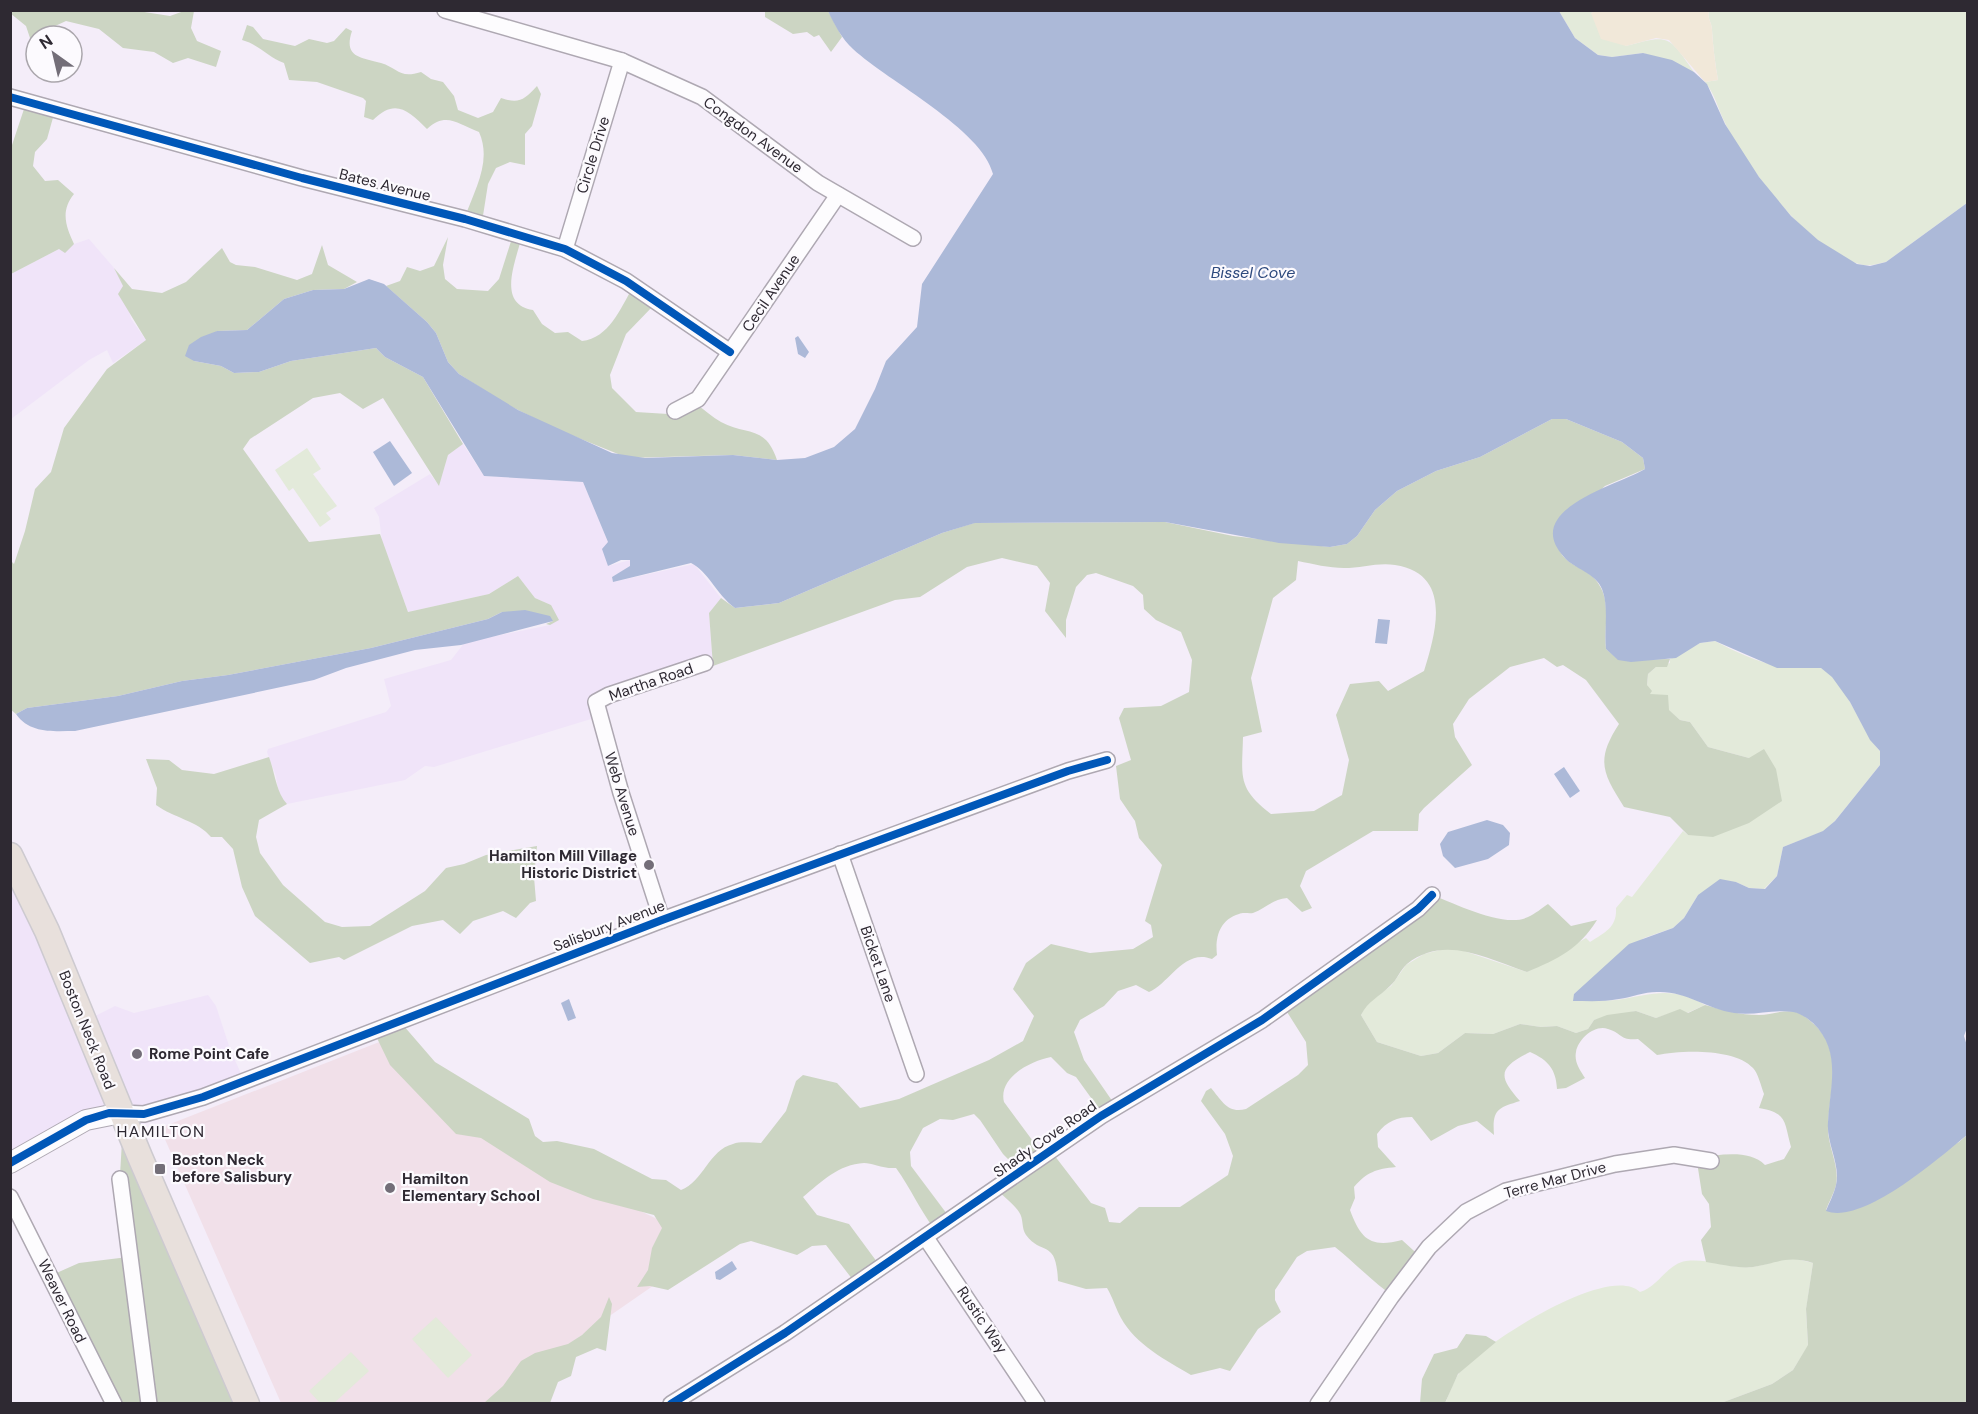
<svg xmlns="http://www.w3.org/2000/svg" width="1978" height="1414" font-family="'DM Sans',sans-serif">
<rect width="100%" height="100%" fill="#f4edf9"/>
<!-- built -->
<g fill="#f0e4f9">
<path d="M89 239 114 268 124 286 131 319 146 340 113 363 107 350 89 360 11 419V274L59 249Z"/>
<path d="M463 444 484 476 583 482 608 542V566L630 560 631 566 612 577 613 582 694 564 721 598 709 613 713 666 612 701 591 719 434 767 425 766 405 780 287 804 279 796 276 776 267 752 268 749 386 712 391 706 384 679 451 660 465 642 550 625 551 605 535 598 518 576 489 594 408 612 382 541 379 517 374 508 430 474 439 485 448 455Z"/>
<path d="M10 857 87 1020 115 1006 134 1013 208 995 216 1006 231 1052 246 1084 132 1129 121 1107 10 1160Z"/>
</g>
<!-- education -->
<path fill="#f1e0e9" d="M392 1037 474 1132 712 1245 484 1403H281L160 1128Z"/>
<!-- green -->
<g fill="#e3eada">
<path d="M1559 11H1597L1591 13 1626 46C1670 34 1668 35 1694 72L1643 53 1612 57 1598 55 1575 38Z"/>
<path d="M1709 11H1967V203L1886 262C1876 264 1869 267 1859 264 1810 252 1747 167 1725 123 1718 109 1715 94 1705 82L1718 80C1715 63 1713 47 1712 30 1712 22 1707 19 1709 11Z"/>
<path d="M307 448 321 469 313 474 337 506 326 513 331 519 320 527 293 488 289 491 275 470Z"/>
<path d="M1715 641C1738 653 1762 665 1789 667 1799 668 1812 664 1821 668 1846 680 1860 730 1880 751V765L1835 821 1824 831 1783 847 1777 876 1764 889 1749 888 1736 882 1698 895 1684 918 1673 928 1644 938 1574 994V1001C1588 1001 1602 1001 1616 1000 1651 995 1671 985 1705 1005L1687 1013 1680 1010 1656 1018 1636 1011 1594 1020 1588 1029 1576 1033 1557 1026 1541 1027 1520 1024 1493 1034 1465 1033 1438 1053 1421 1056 1377 1042 1361 1015 1366 1004 1391 986 1406 965 1424 954 1452 947 1527 972 1586 938 1590 942C1606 932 1617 927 1616 908L1627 895 1632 897 1683 831 1688 835 1749 758 1708 747 1690 722 1680 720 1650 694 1647 685 1648 674 1656 667 1670 663V659L1700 643Z"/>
<path d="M1793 1258 1813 1263 1806 1310 1808 1346 1793 1370 1772 1384 1721 1403 1445 1404C1451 1389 1455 1375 1467 1364 1493 1339 1609 1263 1640 1292 1658 1287 1667 1264 1686 1261 1708 1258 1731 1269 1752 1267 1766 1265 1779 1259 1793 1258Z"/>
<path d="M436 1317 472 1355 448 1378 412 1339Z"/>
<path d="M351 1352 369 1371 334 1403H320L309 1391Z"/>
</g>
<!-- forest -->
<g fill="#ccd5c3" fill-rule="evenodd">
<path d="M138 11 170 16 184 11H194L191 28 197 41 221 51 216 67 188 58 173 63 154 52 123 48 99 29 66 21 53 27 48 36 30 38 26 26 10 13 11 10Z"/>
<path d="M765 11H828L842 37 831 52 819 35 814 37 807 32 793 34 765 17Z"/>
<path d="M247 25 253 27 263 39 295 46 309 39 327 43 334 41 346 28 352 31C343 58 361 57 381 63 398 68 399 79 421 72L431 79 443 82 454 96 458 110 478 118 493 112 501 98C519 104 524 100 537 86L541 94 532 126 525 134V165L510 162 496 168 488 184 482 222 465 217C475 189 492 161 479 132 458 124 446 111 427 129 408 110 395 98 373 120L364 117 366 101 363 98 317 82 289 80 284 63C268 57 258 44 242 40Z"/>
<path d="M26 103 54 114 47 139 35 152 33 166 45 181 58 180 74 194C60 211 66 227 74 244L65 253 59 249 11 274V148Z"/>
<path d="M513 235 521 239C515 264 497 304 533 310L542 324 555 333 568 332 582 341C609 338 620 309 633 287L654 305 626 334 610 375 612 388 636 412 684 415 693 404 697 405C705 410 712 417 721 422 746 436 765 424 777 460L733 455 628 458 556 429 506 404 459 374 448 362 436 333 427 322 386 286 400 281 407 267 420 271 434 266 448 237 443 265 445 279 457 289 488 291 499 279Z"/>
<path d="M322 245 328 265 357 282 344 289 313 290 284 299 247 330 217 331 194 361 221 366 234 373 259 372 291 361 376 348 385 357 423 377 463 444 448 455 439 486 383 398 363 409 340 393 313 398 250 439 243 449 309 542 380 534 408 612 489 594 518 576 535 598 551 605 559 620 550 625 546 624 553 621 502 612 488 619 371 648 228 675 182 681 118 696 27 708 16 714 10 709V560L14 564 25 531 35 489 51 472 64 428 107 369 146 340 118 294 123 286 114 268 132 289 162 293 186 282 222 248 230 262 236 265 255 267 297 280 312 274Z"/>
<path d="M1552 419H1566L1622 442 1643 458 1645 469 1605 486 1554 533C1560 573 1588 561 1601 588 1610 605 1604 630 1606 649L1619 660 1670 659 1667 667H1656L1648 674 1647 685 1652 691 1650 694 1668 695 1669 710 1680 720 1690 722 1708 747 1749 758 1764 749 1776 769 1782 801 1749 823 1713 837 1688 835 1670 817 1624 807C1603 773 1595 761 1619 724L1586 680 1563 665 1557 667 1544 658 1510 667 1469 699 1453 724 1455 737 1472 765 1424 808 1419 814 1418 831H1373L1306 871 1300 886 1312 908 1302 912 1287 898C1273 899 1266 908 1253 913 1249 914 1243 912 1239 914 1219 920 1215 938 1217 955L1212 959C1184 948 1169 984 1149 992L1136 985 1118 991 1104 1006 1080 1020 1074 1032 1084 1060 1115 1105 1102 1113 1076 1077 1067 1073 1051 1057C1030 1061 998 1078 1004 1102L1041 1152 1051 1151 1091 1203 1105 1208 1109 1222 1120 1223 1139 1207H1180L1228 1175 1233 1156 1225 1134 1201 1101 1206 1091 1211 1088C1222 1101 1228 1114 1246 1109L1298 1075 1308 1065 1306 1042 1282 1004 1430 894C1454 903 1504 929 1528 917 1535 914 1542 908 1548 904L1571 926 1597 920C1579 949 1558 959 1527 972 1487 959 1445 934 1407 964 1400 970 1397 980 1390 986 1379 997 1368 1001 1361 1015L1377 1042 1421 1056 1438 1053 1465 1033 1493 1034 1520 1024 1541 1027 1557 1026 1576 1033 1588 1029 1594 1020 1607 1015 1636 1011 1656 1018 1680 1009 1688 1013 1705 1005C1723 1010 1740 1015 1759 1015 1771 1015 1784 1009 1796 1012 1803 1014 1809 1020 1815 1025 1844 1053 1829 1091 1828 1126 1827 1146 1840 1165 1836 1185 1834 1193 1829 1202 1826 1210L1959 1142 1967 1135V1403H1721L1772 1384 1793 1370 1808 1345 1806 1309 1813 1263C1787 1255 1778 1263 1753 1267 1740 1269 1719 1264 1706 1262L1701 1240 1711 1227 1709 1204 1702 1194 1697 1162 1698 1158C1719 1155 1749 1149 1765 1165L1784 1159 1791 1147C1784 1122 1788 1113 1759 1108L1764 1094C1761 1086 1758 1073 1753 1068 1735 1048 1681 1050 1657 1055L1638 1039C1620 1041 1622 1033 1608 1029 1595 1024 1578 1039 1576 1052 1574 1062 1580 1070 1585 1078L1566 1088 1557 1089C1556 1069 1548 1060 1530 1052 1499 1068 1497 1075 1520 1101 1498 1108 1492 1109 1494 1135L1477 1121 1458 1126 1431 1141 1412 1117C1397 1117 1387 1121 1377 1134L1378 1147 1396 1167C1376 1169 1367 1172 1354 1187L1355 1198 1350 1210C1361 1240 1371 1248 1402 1240L1424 1260 1397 1299C1374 1283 1356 1264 1335 1247L1307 1251 1297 1257 1275 1290V1300L1281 1312 1258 1329 1230 1371 1220 1368 1191 1375C1167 1361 1135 1344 1121 1318 1116 1309 1113 1298 1107 1288L1086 1289 1058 1281C1056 1238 1043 1257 1026 1235 1021 1228 1024 1219 1019 1212 1014 1204 1003 1196 996 1189L1019 1170 1003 1154 980 1120 974 1114 953 1120 940 1119 923 1128 910 1152 911 1166 950 1218 935 1230C920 1210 911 1189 896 1168 883 1169 872 1163 864 1163 839 1164 821 1182 803 1197L817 1215 849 1224 880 1266 856 1284 826 1245 812 1246 797 1255 751 1241 740 1244 668 1290 650 1286 637 1287 648 1270 652 1248 662 1228 654 1215 593 1199 550 1182 481 1138 456 1134 390 1065 375 1034 403 1025 435 1062 529 1119 535 1136 543 1142 557 1141 594 1149 652 1179 666 1180 681 1190C703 1182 709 1150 733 1144 741 1141 752 1143 761 1143L786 1111 796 1081 803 1075 837 1083 860 1108 899 1099 989 1060 1023 1041 1034 1016 1013 989 1026 963 1051 944 1090 953 1133 949 1153 937 1151 925 1145 921 1162 865 1139 838 1135 821 1120 799 1116 766 1131 760 1119 718 1124 708 1161 706 1189 692 1192 660 1181 632 1156 620 1144 609 1143 595 1133 586 1096 573 1087 575 1076 587 1066 620V638L1045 611 1050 583 1037 566 1002 558 967 567 920 597 895 600 713 666 709 613 721 598 735 608 779 603 942 533 974 523 1165 522 1233 536 1330 547 1347 544 1357 536 1375 510 1397 491 1436 471 1480 457ZM1298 561C1313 564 1329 568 1344 568 1361 568 1379 562 1395 565 1453 574 1436 632 1424 671L1388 691 1379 681 1350 684 1336 715 1349 760 1342 795 1314 811 1271 814C1237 788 1242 777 1243 737L1262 732 1251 678 1273 598 1296 580Z"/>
<path d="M269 757C275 773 276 792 287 804L259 820 256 837 260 853 283 885 325 922 342 927 370 926 425 891 446 868 464 864 486 855 537 846 534 877 536 901 530 903 516 918 503 911 473 921 460 934 443 920 412 926 344 960 339 957 310 963 255 916 242 887 233 849 222 837H211C198 821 174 818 156 805L157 788 146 759 169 760 182 770 214 774Z"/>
<path d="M122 1141 246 1403H113L52 1275 79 1263 128 1257 120 1175Z"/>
<path d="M609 1297 612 1304 606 1351 597 1348 576 1357 571 1376 558 1382 550 1403H484L503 1386 521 1361 535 1353 568 1344 582 1335 601 1317Z"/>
<path d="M1466 1334 1486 1336 1496 1342 1458 1374 1445 1403H1420L1422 1379 1434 1354 1457 1348Z"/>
</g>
<!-- sand -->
<path fill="#f1e8d9" d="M1597 10 1709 11C1707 19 1712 22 1712 30 1713 47 1715 63 1718 80L1705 82 1669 40 1656 38 1626 46 1601 39 1591 13Z"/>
<!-- water -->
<g fill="#acb9d8">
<path d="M828 11H1559L1575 38 1598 55 1612 57 1643 53 1672 60 1694 72 1707 84 1725 124 1759 177 1791 216 1818 240 1857 264 1870 266 1886 262 1967 203 1968 1025 1964 1036 1968 1049 1967 1135C1939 1158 1863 1225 1826 1211 1829 1203 1834 1194 1836 1185 1841 1165 1826 1143 1828 1122 1830 1086 1842 1051 1813 1023 1807 1018 1800 1013 1793 1012 1774 1009 1755 1016 1734 1013 1707 1009 1687 992 1660 992 1646 991 1633 997 1619 999 1604 1002 1589 1001 1573 1001L1574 994 1629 944 1673 928 1684 918 1698 895 1720 879 1736 882 1749 888 1765 889 1777 876 1783 847 1823 831 1835 821 1880 765V751L1870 740 1850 702 1832 677 1821 668H1777L1715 641 1700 643 1676 658 1631 662 1618 660 1606 649C1604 630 1609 607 1602 589 1596 573 1574 569 1564 557 1520 509 1619 485 1645 469L1643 458 1622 442 1566 419H1552L1480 457 1436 471 1397 491 1375 510 1357 536 1347 544 1330 547 1279 543 1165 522 975 523 942 533 779 603 735 608C716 594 708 571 691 563L613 582 612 577 630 566V560H621L608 566 602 549 608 542 583 482 484 476 423 377 385 357 376 348 291 361 259 372 234 373 221 366 194 361 185 356 189 345 201 337 217 331 247 330 284 299 313 290 344 289 369 279 384 284 427 322 436 333 448 362 459 374 518 410 612 453 645 458 733 455 777 460 805 458 834 447 855 429 875 389 886 361 917 327 922 284 993 174C982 129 889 82 853 49 842 39 834 24 828 11Z"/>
<path d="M798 336 809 352 805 358 798 354 795 338Z"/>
<path d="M390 441 412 473 394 486 373 452Z"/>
<path d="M525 610 550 616 553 621 461 645 415 650 346 668 314 680 75 731C53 731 30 734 16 714L27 708 118 696 182 681 228 675 371 648 488 619 502 612Z"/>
<path d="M1378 619 1390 620 1387 644 1375 643Z"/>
<path d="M1564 767 1580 791 1570 798 1554 774Z"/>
<path d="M1487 820 1503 825 1510 833 1509 845 1488 859 1455 868 1443 856 1440 844 1448 832Z"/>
<path d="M569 999 576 1018 568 1021 561 1003Z"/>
<path d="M732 1261 737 1269 720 1280 716 1279 715 1272Z"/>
</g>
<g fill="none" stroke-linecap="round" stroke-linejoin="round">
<defs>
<g id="minor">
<path d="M445 10 622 61 702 97 818 183 913 238"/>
<path d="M10 97 302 178 465 219 565 249 626 281 730 352"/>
<path d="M565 249 622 61"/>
<path d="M675 411 698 399 838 195"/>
<path d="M840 854 916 1074"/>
<path d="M662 920 621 793 596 702 609 695 705 663"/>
<path d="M121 1113 144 1114 203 1097 662 920 1068 771 1107 760"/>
<path d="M120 1179 149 1404"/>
<path d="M10 1197 114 1404"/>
<path d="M926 1238 1037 1404"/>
<path d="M671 1404 785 1333 1101 1116 1262 1020 1418 909 1432 895"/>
<path d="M1318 1404 1391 1297 1429 1247 1466 1212 1506 1191 1615 1164 1674 1155 1711 1161"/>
</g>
<path id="tertiary" d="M10 1163 86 1120 121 1113"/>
<path id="primary" d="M10 855 47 931 140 1157 247 1404"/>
</defs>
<!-- minor casing -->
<use href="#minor" stroke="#aea8b2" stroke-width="18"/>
<!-- tertiary casing -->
<use href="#tertiary" stroke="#aea8b2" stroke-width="22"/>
<!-- primary casing -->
<use href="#primary" stroke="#cdcad0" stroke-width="27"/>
<!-- minor -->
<use href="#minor" stroke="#fdfcfe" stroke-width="15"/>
<!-- tertiary -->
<use href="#tertiary" stroke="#fdfcfe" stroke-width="20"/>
<!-- primary -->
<use href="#primary" stroke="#e8e0dc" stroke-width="24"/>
<defs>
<g id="cycleway">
<path d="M10 97 302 178 465 219 565 249 626 281 730 352"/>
<path d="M10 1163 86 1120 109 1113 144 1114 203 1097 662 920 1068 771 1107 760"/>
<path d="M671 1404 785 1333 1101 1116 1262 1020 1418 909 1432 895"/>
</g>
</defs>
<!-- cycleway casing -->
<use href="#cycleway" stroke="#fcfafe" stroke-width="11"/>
<!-- cycleway -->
<use href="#cycleway" stroke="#0057b8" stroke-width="8"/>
</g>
<!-- markers -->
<g fill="#736e78" stroke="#fcfafe" stroke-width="2">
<circle cx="649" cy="865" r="6"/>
<circle cx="137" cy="1054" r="6"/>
<rect x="154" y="1163" width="12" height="12" rx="3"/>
<circle cx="390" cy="1188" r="6"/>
</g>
<g text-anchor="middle" stroke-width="4.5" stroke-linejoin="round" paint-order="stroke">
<!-- street labels -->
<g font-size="15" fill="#2e2932" stroke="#fcfafe">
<text transform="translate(753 135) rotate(36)" y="5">Congdon Avenue</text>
<text transform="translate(593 155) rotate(-73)" y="5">Circle Drive</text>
<text transform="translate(385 185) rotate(14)" y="5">Bates Avenue</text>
<text transform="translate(771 293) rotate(-56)" y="5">Cecil Avenue</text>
<text transform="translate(651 682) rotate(-19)" y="5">Martha Road</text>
<text transform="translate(622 794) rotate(73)" y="5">Web Avenue</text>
<text transform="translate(609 926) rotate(-21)" y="5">Salisbury Avenue</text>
<text transform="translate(878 964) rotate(71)" y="5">Bicket Lane</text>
<text transform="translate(87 1030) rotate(68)" y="5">Boston Neck Road</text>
<text transform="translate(1045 1139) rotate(-35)" y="5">Shady Cove Road</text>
<text transform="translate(1555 1180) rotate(-15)" y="5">Terre Mar Drive</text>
<text transform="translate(62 1301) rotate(64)" y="5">Weaver Road</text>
<text transform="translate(982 1320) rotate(56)" y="5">Rustic Way</text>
</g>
<!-- poi labels -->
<g font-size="15" font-weight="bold" fill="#2e2932" stroke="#fcfafe" text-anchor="start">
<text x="637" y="861" text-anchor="end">Hamilton Mill Village<tspan x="637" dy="17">Historic District</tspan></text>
<text x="149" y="1059">Rome Point Cafe</text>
<text x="172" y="1165">Boston Neck<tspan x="172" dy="17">before Salisbury</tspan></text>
<text x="402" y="1184">Hamilton<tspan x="402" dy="17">Elementary School</tspan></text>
</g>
<!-- water labels -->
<g font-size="16" font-style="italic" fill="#2e4a7e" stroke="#fcfafe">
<text x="1253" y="278">Bissel Cove</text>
</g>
<!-- neighbourhood labels -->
<g font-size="16" letter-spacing="1.5" fill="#2e2932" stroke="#fcfafe">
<text x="161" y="1137">HAMILTON</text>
</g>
</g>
<!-- border -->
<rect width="1978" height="1414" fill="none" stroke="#2e2932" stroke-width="24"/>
<!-- north arrow -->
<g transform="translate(54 54) rotate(326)"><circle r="28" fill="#fcfafe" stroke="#aaa6ac" stroke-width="1.5"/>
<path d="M0-4.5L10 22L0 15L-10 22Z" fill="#736e78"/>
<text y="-9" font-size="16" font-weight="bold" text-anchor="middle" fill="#2e2932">N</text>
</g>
</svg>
